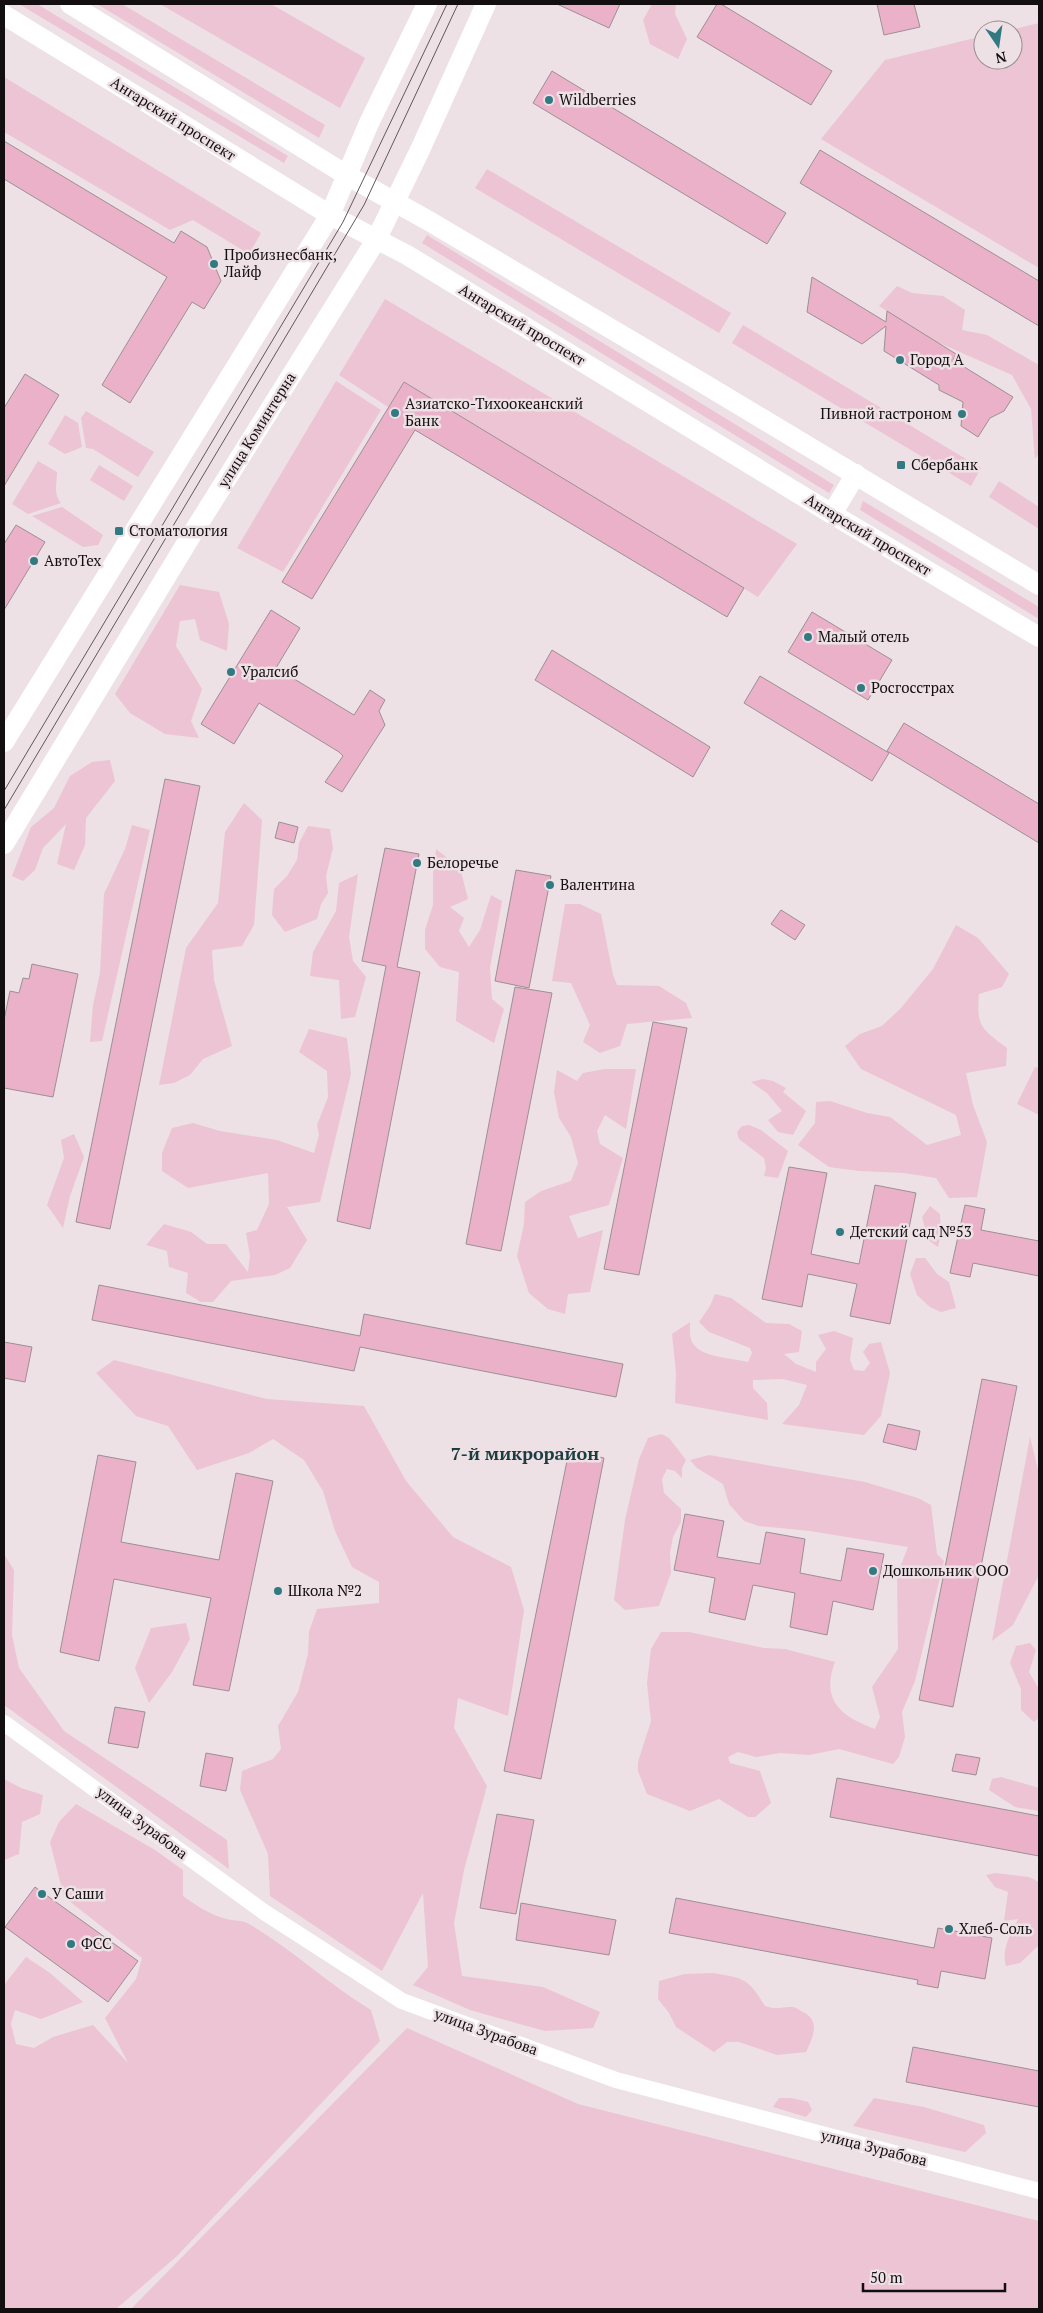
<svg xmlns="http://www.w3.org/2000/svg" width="1043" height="2313" font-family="'PT Serif',serif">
<rect width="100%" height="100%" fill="#ede1e5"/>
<!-- green -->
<g fill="#ecc4d3">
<path d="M19 4H37L288 156 284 163Z"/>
<path d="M97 4H122L325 125 319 138Z"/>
<path d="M160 4H271L365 58 340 108Z"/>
<path d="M652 4H676L675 14 687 39 678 59 650 44 643 20Z"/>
<path d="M1039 23V268L821 139 885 60 983 36V60H1013V30H1010Z"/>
<path d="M4 77 261 233 249 254 193 220 170 230 4 132Z"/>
<path d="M487 169 731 313 719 333 475 188Z"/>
<path d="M427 235 834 485 829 493 422 243Z"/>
<path d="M897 286 912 293 943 296 965 310 962 330 987 335 1039 365V453L1035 459 1031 409 1012 375 928 338 879 306Z"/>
<path d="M385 299 797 544 758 597 404 382 388 407 339 375Z"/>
<path d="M743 325 981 468 971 486 732 343Z"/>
<path d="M336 381 381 410 283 572 237 548Z"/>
<path d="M86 411 154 452 138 477 93 449 86 448 81 418Z"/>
<path d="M65 415 78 423 82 447 65 454 48 444Z"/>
<path d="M38 461 57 472C57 483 53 494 61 503L28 514 12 504Z"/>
<path d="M99 465 133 486 124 501 90 480Z"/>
<path d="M999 481 1039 507V529L989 497Z"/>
<path d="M863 501 1039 607V619L860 510Z"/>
<path d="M62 507 103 535 98 545 83 547 32 516Z"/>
<path d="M180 585 219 592 229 624 227 651 200 640 195 619 180 621 176 646 202 689 191 721 199 738 165 734 130 713 115 694Z"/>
<path d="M110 760 115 781 86 818 85 845 74 870 57 864 66 824 43 848 35 870 23 881 12 876 31 827 54 808 70 776 92 762Z"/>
<path d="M244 803 262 820 254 925 242 946 212 950 214 980 232 1046 203 1059 190 1075 174 1083 159 1085 186 948 218 903 225 832Z"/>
<path d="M132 825 150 830 102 1041 90 1042 93 1005 100 973 104 894 125 849Z"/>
<path d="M308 826 330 829 333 848 326 876 328 893 321 904 317 919 285 932 272 915 274 889 287 876 297 860 299 843Z"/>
<path d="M436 849 460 868 468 899 450 907 464 918 459 931 469 947 480 930 491 895 502 901 490 968 492 999 504 1009 494 1043 456 1021 459 972 440 967 425 949V930L433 905V875Z"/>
<path d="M358 874 349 937 353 961 366 977 355 1017 341 1019 339 980 310 976 313 952 336 911 339 883Z"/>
<path d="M565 904H580L601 914 613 975 617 985 659 986 686 1003 692 1018 627 1024 620 1046 600 1053 583 1042 590 1025 571 983 552 981Z"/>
<path d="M956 925 978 938 1009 974 1002 987 979 994C976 1027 982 1029 1007 1048L1006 1066 966 1073 973 1105 987 1142 977 1197 949 1198 936 1178 904 1173 859 1171 829 1167 798 1145 815 1123 816 1102 830 1101 867 1113 890 1117 927 1145 961 1135 956 1115 861 1069 845 1046 860 1034 882 1026 901 1008 933 969Z"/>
<path d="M309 1029 347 1038 351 1074 320 1202 287 1207 307 1240 290 1268 275 1275 231 1281 213 1302H201L186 1293 188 1273 169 1267 167 1251 146 1245 164 1224 191 1232 207 1244H226L248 1272 250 1256 246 1233 257 1230 269 1204 268 1173 188 1188 162 1171V1153L172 1128 193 1123 220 1131 277 1140 314 1153 319 1135 317 1125 328 1097 327 1071 299 1052Z"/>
<path d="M1035 1067 1039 1068V1115L1017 1104Z"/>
<path d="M605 1069H636L626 1129 605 1115 597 1131 600 1144 623 1158 609 1205 569 1216 578 1238 603 1230 590 1292 568 1294 565 1314 548 1309 529 1293 517 1256 524 1224 525 1202 541 1191 571 1181 578 1163 571 1137 559 1118 554 1092 557 1070 577 1081 583 1073Z"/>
<path d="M763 1079 773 1081 786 1088 783 1092 806 1111 793 1135 778 1132 768 1120 782 1111 767 1093 751 1082Z"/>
<path d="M749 1125 761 1130 788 1151 778 1178 764 1176 766 1168 764 1158 739 1139 737 1132 742 1126Z"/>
<path d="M74 1134 84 1157 70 1196 63 1228 47 1205 64 1158 61 1140Z"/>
<path d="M930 1206 940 1214 941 1234 938 1247 928 1240 922 1217Z"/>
<path d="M916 1258H925L937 1274 949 1282 956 1308 941 1312 930 1307 917 1295 910 1274Z"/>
<path d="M715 1294 731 1298 766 1323 789 1324 802 1331 799 1352 784 1354 796 1364 816 1372V1362L826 1349 818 1335 834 1331 853 1338 850 1360 854 1370 864 1371 870 1363 863 1352 869 1344 881 1342 890 1373 881 1416 864 1435 782 1424 799 1405 807 1385 783 1379 753 1380V1388L767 1403 768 1420 675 1403 676 1373 672 1334 690 1322C690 1328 689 1336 692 1342 700 1358 733 1358 748 1362L752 1353 750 1348 709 1332 699 1322 710 1306Z"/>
<path d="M114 1360 267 1399 364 1406 406 1481 453 1537 511 1567 524 1610 508 1716 458 1698 454 1728 487 1786 464 1870 454 1923 462 1976 543 1987 600 2012 593 2028 545 2031 470 2010 413 1985 428 1967 423 1893 382 1971 270 1896 268 1854 240 1790 242 1771 273 1759 281 1749 278 1726 298 1692 308 1654 309 1632 317 1609 379 1603V1582L352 1567 335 1531 323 1491 304 1460 273 1439 249 1453 197 1470 168 1426 136 1416 96 1373Z"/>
<path d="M661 1434 669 1438 686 1460 682 1468V1478L675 1471 667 1469 662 1479 664 1493 681 1509V1522L673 1537 670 1553 671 1573 659 1606 625 1610 614 1600 625 1520 639 1459 648 1438Z"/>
<path d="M1030 1437 1039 1474V1575L1013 1625 992 1641Z"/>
<path d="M709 1455 865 1482 918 1498 931 1505 937 1554 944 1561 915 1681 902 1712 905 1737 899 1757 893 1764 839 1749 809 1755 780 1753 756 1757 738 1752 728 1757 730 1763 760 1771 771 1803 755 1817H748L719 1799 690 1811 647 1794 638 1771V1762L651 1721 647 1683 651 1649 661 1632H689L764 1648 785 1649 835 1662C820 1701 842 1717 875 1729L880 1717 872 1687 898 1649 897 1575 908 1547 810 1531 759 1526 744 1521 729 1504 723 1484 697 1468 690 1460Z"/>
<path d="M4 1554 14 1570 12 1635 19 1668 64 1731 227 1840 229 1869 4 1705Z"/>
<path d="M186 1623 190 1639 172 1672 149 1703 135 1668 151 1628Z"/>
<path d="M1030 1643 1036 1650 1029 1672 1039 1689V1718L1034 1722 1021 1710V1689L1010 1663 1016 1646Z"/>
<path d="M1001 1777 1039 1788V1811L1015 1807 989 1790 992 1779Z"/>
<path d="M4 1779 21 1788 43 1795 40 1814 22 1822 19 1854 4 1860Z"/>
<path d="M76 1804 155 1850 183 1870V1896C197 1906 210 1915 227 1919 234 1921 243 1920 249 1924 292 1949 328 1984 371 2010L380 2041 177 2256 116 2309H4V1985L26 1957 50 1973 83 2002 41 2019 15 2010 11 2024 16 2044 34 2048 53 2037 93 2025 128 2063 105 2018 136 1979 142 1958 64 1897 50 1842 59 1822Z"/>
<path d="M996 1873 1029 1877 1039 1882V1945L1020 1963 1006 1966C1001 1948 1011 1935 1018 1919L1004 1921 1008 1892 995 1887 986 1875Z"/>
<path d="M712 1973C744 1978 748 1978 765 2006 777 2010 780 2007 792 2007 796 2007 799 2010 803 2012 821 2021 813 2037 806 2052L777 2055 739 2042H727L714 2052 676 2027 669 2013 658 1999 659 1981 685 1974Z"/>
<path d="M407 2028 578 2104 1039 2221V2309H131Z"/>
<path d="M779 2098H792L808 2102 812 2110 806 2117 773 2107Z"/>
<path d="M874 2098 924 2107 984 2125 986 2133 965 2152 853 2126Z"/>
</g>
<!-- building -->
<g fill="#ebb1c8" stroke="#9b9094">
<path d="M557 4H620L609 28Z"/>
<path d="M717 4H721L832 71 811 105 697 37Z"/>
<path d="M877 4H914L920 27 884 35Z"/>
<path d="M552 71 786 213 767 244 533 103Z"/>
<path d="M4 141 174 243 181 231 207 247 221 281 204 309 192 302 130 403 102 385 167 277 4 179Z"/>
<path d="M820 150 1039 281V326L800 183Z"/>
<path d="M812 277 886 322 887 311 956 354 953 360 1013 397 1004 411 990 418 978 437 961 426 963 402 939 390V385L884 351 886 326 862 344 807 312Z"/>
<path d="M25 374 59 395 4 486V408Z"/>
<path d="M404 382 744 588 727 617 415 430 312 599 282 582Z"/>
<path d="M16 525 45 542 4 610V544Z"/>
<path d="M271 610 300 628 276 668 354 715 370 690 385 700 379 711 385 725 342 792 325 782 343 756 339 752 259 703 234 744 201 724Z"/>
<path d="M812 612 892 660 868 700 788 652Z"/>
<path d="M552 650 710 747 693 777 535 680Z"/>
<path d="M760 676 889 753 872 781 744 703Z"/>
<path d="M904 723 1039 804V843L887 751Z"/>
<path d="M165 779 200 786 110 1229 76 1222Z"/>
<path d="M279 822 298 827 294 843 275 838Z"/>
<path d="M385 848 419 854 397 967 420 972 370 1229 337 1221 386 966 362 961Z"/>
<path d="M516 870 551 876 529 988 495 981Z"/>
<path d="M781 910 805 925 795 940 771 924Z"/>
<path d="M32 964 78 974 53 1097 4 1088V1020L10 991 19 993 23 978 29 979Z"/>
<path d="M515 987 552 993 501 1251 466 1244Z"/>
<path d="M653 1022 687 1028 639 1275 604 1269Z"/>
<path d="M789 1167 827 1173 811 1254 859 1264 875 1185 916 1193 890 1324 850 1316 857 1284 808 1274 802 1307 762 1299Z"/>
<path d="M965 1205 985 1209 981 1230 1039 1241V1276L973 1263 970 1277 950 1273Z"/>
<path d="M99 1285 360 1336 364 1314 623 1364 616 1397 360 1347 354 1371 92 1320Z"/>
<path d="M4 1342 32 1347 25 1382 4 1378Z"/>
<path d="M982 1379 1017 1386 953 1707 919 1700Z"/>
<path d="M888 1424 920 1431 916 1450 883 1442Z"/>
<path d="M569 1451 604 1458 541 1779 504 1771Z"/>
<path d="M98 1455 136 1462 121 1542 219 1560 236 1473 273 1481 229 1691 193 1685 211 1598 114 1579 99 1661 60 1652Z"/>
<path d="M685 1514 724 1521 717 1557 760 1564 766 1532 805 1539 800 1573 841 1581 847 1548 884 1554 873 1610 833 1601 827 1635 790 1627 795 1593 753 1585 745 1620 709 1612 715 1578 674 1570Z"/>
<path d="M115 1707 145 1712 138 1748 108 1743Z"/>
<path d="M206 1753 233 1758 226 1791 200 1786Z"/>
<path d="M956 1754 980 1758 976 1775 952 1771Z"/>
<path d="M837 1778 1039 1816V1856L830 1817Z"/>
<path d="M497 1814 534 1820 516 1914 480 1908Z"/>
<path d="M35 1887 138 1961 108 2002 5 1927Z"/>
<path d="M676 1898 934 1948 938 1928 992 1938 985 1979 941 1971 938 1988 917 1984 918 1980 669 1933Z"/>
<path d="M521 1903 616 1920 609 1955 516 1940Z"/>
<path d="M913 2047 1039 2071V2107L906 2082Z"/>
</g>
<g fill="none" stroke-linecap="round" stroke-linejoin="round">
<!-- minor -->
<path stroke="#fff" stroke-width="16" d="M4 1723 264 1912 402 2001 616 2080 1039 2191"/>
<!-- tertiary -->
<g stroke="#fff" stroke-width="20">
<path d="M70 4 348 176 429 221 706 385 1039 585"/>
<path d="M4 15 330 215 407 255 832 514 1039 637"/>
<path d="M832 514 856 474"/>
<path d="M4 742 330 215 369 123 427 4"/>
<path d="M4 844 189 539 376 240 420 150 486 4"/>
</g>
<!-- tram -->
<g stroke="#5f585a" stroke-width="1">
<path d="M4 791 343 222 447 4"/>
<path d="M4 810 364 205 458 4"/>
</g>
</g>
<!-- markers -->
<g fill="#327a81" stroke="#ede1e5" stroke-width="2">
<circle cx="549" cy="100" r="5"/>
<circle cx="214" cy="264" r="5"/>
<circle cx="900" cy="360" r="5"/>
<circle cx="395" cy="413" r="5"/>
<circle cx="962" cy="414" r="5"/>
<rect x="896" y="460" width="10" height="10" rx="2.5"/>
<rect x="114" y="526" width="10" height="10" rx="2.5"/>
<circle cx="34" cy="561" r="5"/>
<circle cx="808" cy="637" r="5"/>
<circle cx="231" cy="672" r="5"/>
<circle cx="861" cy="688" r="5"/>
<circle cx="417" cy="863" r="5"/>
<circle cx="550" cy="885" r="5"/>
<circle cx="840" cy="1232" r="5"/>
<circle cx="873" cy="1571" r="5"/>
<circle cx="278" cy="1591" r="5"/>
<circle cx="42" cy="1894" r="5"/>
<circle cx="949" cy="1929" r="5"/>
<circle cx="71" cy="1944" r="5"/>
</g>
<g text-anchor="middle" stroke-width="5" stroke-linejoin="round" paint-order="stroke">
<!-- poi labels -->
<g font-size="15" fill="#130f10" stroke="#ede1e5" text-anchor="start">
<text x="559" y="105">Wildberries</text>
<text x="224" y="260">Пробизнесбанк,<tspan x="224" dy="17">Лайф</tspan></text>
<text x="910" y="365">Город А</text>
<text x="405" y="409">Азиатско-Тихоокеанский<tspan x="405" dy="17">Банк</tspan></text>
<text x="952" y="419" text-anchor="end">Пивной гастроном</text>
<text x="911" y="470">Сбербанк</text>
<text x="129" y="536">Стоматология</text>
<text x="44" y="566">АвтоТех</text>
<text x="818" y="642">Малый отель</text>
<text x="241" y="677">Уралсиб</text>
<text x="871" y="693">Росгосстрах</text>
<text x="427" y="868">Белоречье</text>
<text x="560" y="890">Валентина</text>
<text x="850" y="1237">Детский сад №53</text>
<text x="883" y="1576">Дошкольник ООО</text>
<text x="288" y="1596">Школа №2</text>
<text x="52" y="1899">У Саши</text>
<text x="959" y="1934">Хлеб-Соль</text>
<text x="81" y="1949">ФСС</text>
</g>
<!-- street labels -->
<g font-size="15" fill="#130f10" stroke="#ede1e5">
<text transform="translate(173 119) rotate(32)" y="5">Ангарский проспект</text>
<text transform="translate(522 325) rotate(31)" y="5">Ангарский проспект</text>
<text transform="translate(257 430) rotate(-58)" y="5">улица Коминтерна</text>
<text transform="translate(868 535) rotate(31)" y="5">Ангарский проспект</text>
<text transform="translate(142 1823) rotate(37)" y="5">улица Зурабова</text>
<text transform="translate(486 2032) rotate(20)" y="5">улица Зурабова</text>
<text transform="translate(874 2148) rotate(14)" y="5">улица Зурабова</text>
</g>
<!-- quarter labels -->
<g font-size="18" font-weight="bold" fill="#1b3d40" stroke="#ede1e5">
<text x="525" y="1460">7-й микрорайон</text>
</g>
</g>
<!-- border -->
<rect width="1043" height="2313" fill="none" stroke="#130f10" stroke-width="10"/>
<!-- north arrow -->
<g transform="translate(998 45) rotate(167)"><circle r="24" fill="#ede1e5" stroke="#968d90"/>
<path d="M0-4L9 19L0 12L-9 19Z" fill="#327a81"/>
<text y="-8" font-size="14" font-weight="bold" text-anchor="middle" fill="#130f10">N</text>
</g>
<!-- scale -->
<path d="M863 2283v8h142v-8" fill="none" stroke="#130f10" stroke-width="2.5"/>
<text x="870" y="2283" font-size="15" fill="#130f10" stroke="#ede1e5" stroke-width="4" paint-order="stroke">50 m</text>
</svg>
